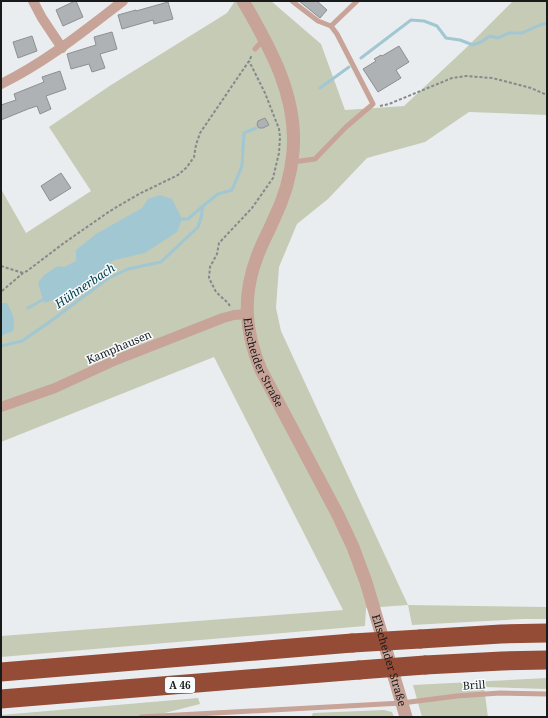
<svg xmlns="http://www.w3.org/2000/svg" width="548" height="718" font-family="'Noto Serif',serif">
<rect width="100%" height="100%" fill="#eaedf0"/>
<!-- green -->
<g fill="#c6cbb6">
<path d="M235 1H271L321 44 345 110 404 106 466 48 513 1H547V115L469 112 425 142 367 158 328 199 297 224 279 267 276 308 281 331 408 605 547 607V619H523L412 625 408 605 366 608 365 626 1 657V636L343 610 214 357 1 442V189L26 233 91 191 49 127 111 85 227 13Z"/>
<path d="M547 678V689L484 687 488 717H422L413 685Z"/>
<path d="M198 698 200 704 149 717H1V715Z"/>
<path d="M384 710 392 712 394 717H311L313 713Z"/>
</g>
<!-- water -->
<g fill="#a1c7d3">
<path d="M160 195 172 199 182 219 177 232 145 253 114 260 79 287 60 297 45 303 43 300 38 283 44 275 58 266 64 267 76 261V250L96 234 142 208 148 199Z"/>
<path d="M1 303H7C13 315 15 318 13 331L1 336Z"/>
</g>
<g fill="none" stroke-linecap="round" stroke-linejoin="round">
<!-- stream -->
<g stroke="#a1c7d3" stroke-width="3">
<path d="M361 58 411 20 424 21 437 26 446 38 460 40 473 45 481 42 490 36 498 38 509 33H522L540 25 547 23"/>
<path d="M320 88 349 67"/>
<path d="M178 221 182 219H188L203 206 218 194 232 190 242 166 244 133 256 128"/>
<path d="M28 308 46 298"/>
<path d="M1 346 22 341 51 321 107 279 128 269 161 262 198 227 201 218 203 206"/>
</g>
</g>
<!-- building -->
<g fill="#aeb2b4" stroke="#8d9093">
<path d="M75 1H76L83 17 63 26 56 10Z"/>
<path d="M299 1H317L327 10 320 18Z"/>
<path d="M168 2 173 19 154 24 153 20 122 29 118 15 136 10V11Z"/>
<path d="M112 32 117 49 100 54 105 68 92 72 89 64 71 69 67 54 96 45 94 37Z"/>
<path d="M32 36 37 51 18 58 13 42Z"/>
<path d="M399 46 409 62 396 70 401 78 378 92 363 69 376 61 374 59 381 55 382 56Z"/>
<path d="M60 71 66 89 46 96 51 109 40 114 37 106 28 109 1 120V105L16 100 14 94 44 82 42 77Z"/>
<path d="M265 118 269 125 263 128H259L257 125 258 121Z"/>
<path d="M61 173 71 188 50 201 41 186Z"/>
</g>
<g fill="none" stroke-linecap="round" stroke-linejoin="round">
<!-- path -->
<g stroke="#86898b" stroke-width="2" stroke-dasharray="3 2" stroke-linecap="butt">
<path d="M380 106 389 104 452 78 466 76 492 78 531 88 547 95"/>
<path d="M1 266 23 273"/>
<path d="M2 291 23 273 27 271 64 243 110 211 139 194 178 175 187 167 194 157 196 145 200 133 249 61 252 55"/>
<path d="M230 306 228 303 216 292 209 278 210 267 217 254 219 243 252 208 273 178 279 153 280 137 279 129 265 93 249 61"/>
</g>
<!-- service -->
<g stroke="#c8a398" stroke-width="5">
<path d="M292 1 318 21 331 26 337 34 373 104 346 127 315 159 293 162"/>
<path d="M331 26 357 1"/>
<path d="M255 49 264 39"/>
<path d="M141 717 402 703 457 696 500 693 547 694"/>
</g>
<!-- minor -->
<g stroke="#c8a398" stroke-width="10">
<path d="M33 1 42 18 62 48"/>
<path d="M1 84C46 62 84 31 123 1"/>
<path d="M1 407 55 388 116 360 223 318 234 315 247 314"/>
</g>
<!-- tertiary -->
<path stroke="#c8a398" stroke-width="13" id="s1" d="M243 1C270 47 298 97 293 152 291 176 284 199 273 221 268 233 261 245 257 257 242 296 245 332 261 370L338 515 353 547 366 582 406 717"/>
<!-- motorway -->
<g stroke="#954c37" stroke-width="19">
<path d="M420 639 501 634 547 633"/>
<path d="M425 665 502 661 547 660"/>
<path d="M1 672 352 643"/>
<path d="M1 699 359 670"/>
</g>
<!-- motorway-bridge -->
<g stroke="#954c37" stroke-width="19">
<path d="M352 643 420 639"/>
<path d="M359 670 425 665"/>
</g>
</g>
<g text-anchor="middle" stroke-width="3" stroke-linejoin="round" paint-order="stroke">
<!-- shield labels -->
<rect fill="#f7fbfe" stroke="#5c5e5f" stroke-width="1" x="165" y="677" width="30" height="16" rx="3"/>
<g font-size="10" font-weight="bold" fill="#191b1b">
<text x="180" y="689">A 46</text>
</g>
<!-- street labels -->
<g font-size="11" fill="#191b1b" stroke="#f7fbfe">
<text transform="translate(119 347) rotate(-23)" y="4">Kamphausen</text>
<text dy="4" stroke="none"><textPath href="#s1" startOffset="383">Ellscheider Straße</textPath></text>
<text dy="4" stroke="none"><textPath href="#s1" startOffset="708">Ellscheider Straße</textPath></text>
<text transform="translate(474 685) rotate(-4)" y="4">Brill</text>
</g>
<!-- water labels -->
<g font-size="12" font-style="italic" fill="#08414f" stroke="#f7fbfe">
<text transform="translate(85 286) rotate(-34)" y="4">Hühnerbach</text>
</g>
</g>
<!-- border -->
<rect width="548" height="718" fill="none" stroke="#191b1b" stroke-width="4"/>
</svg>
